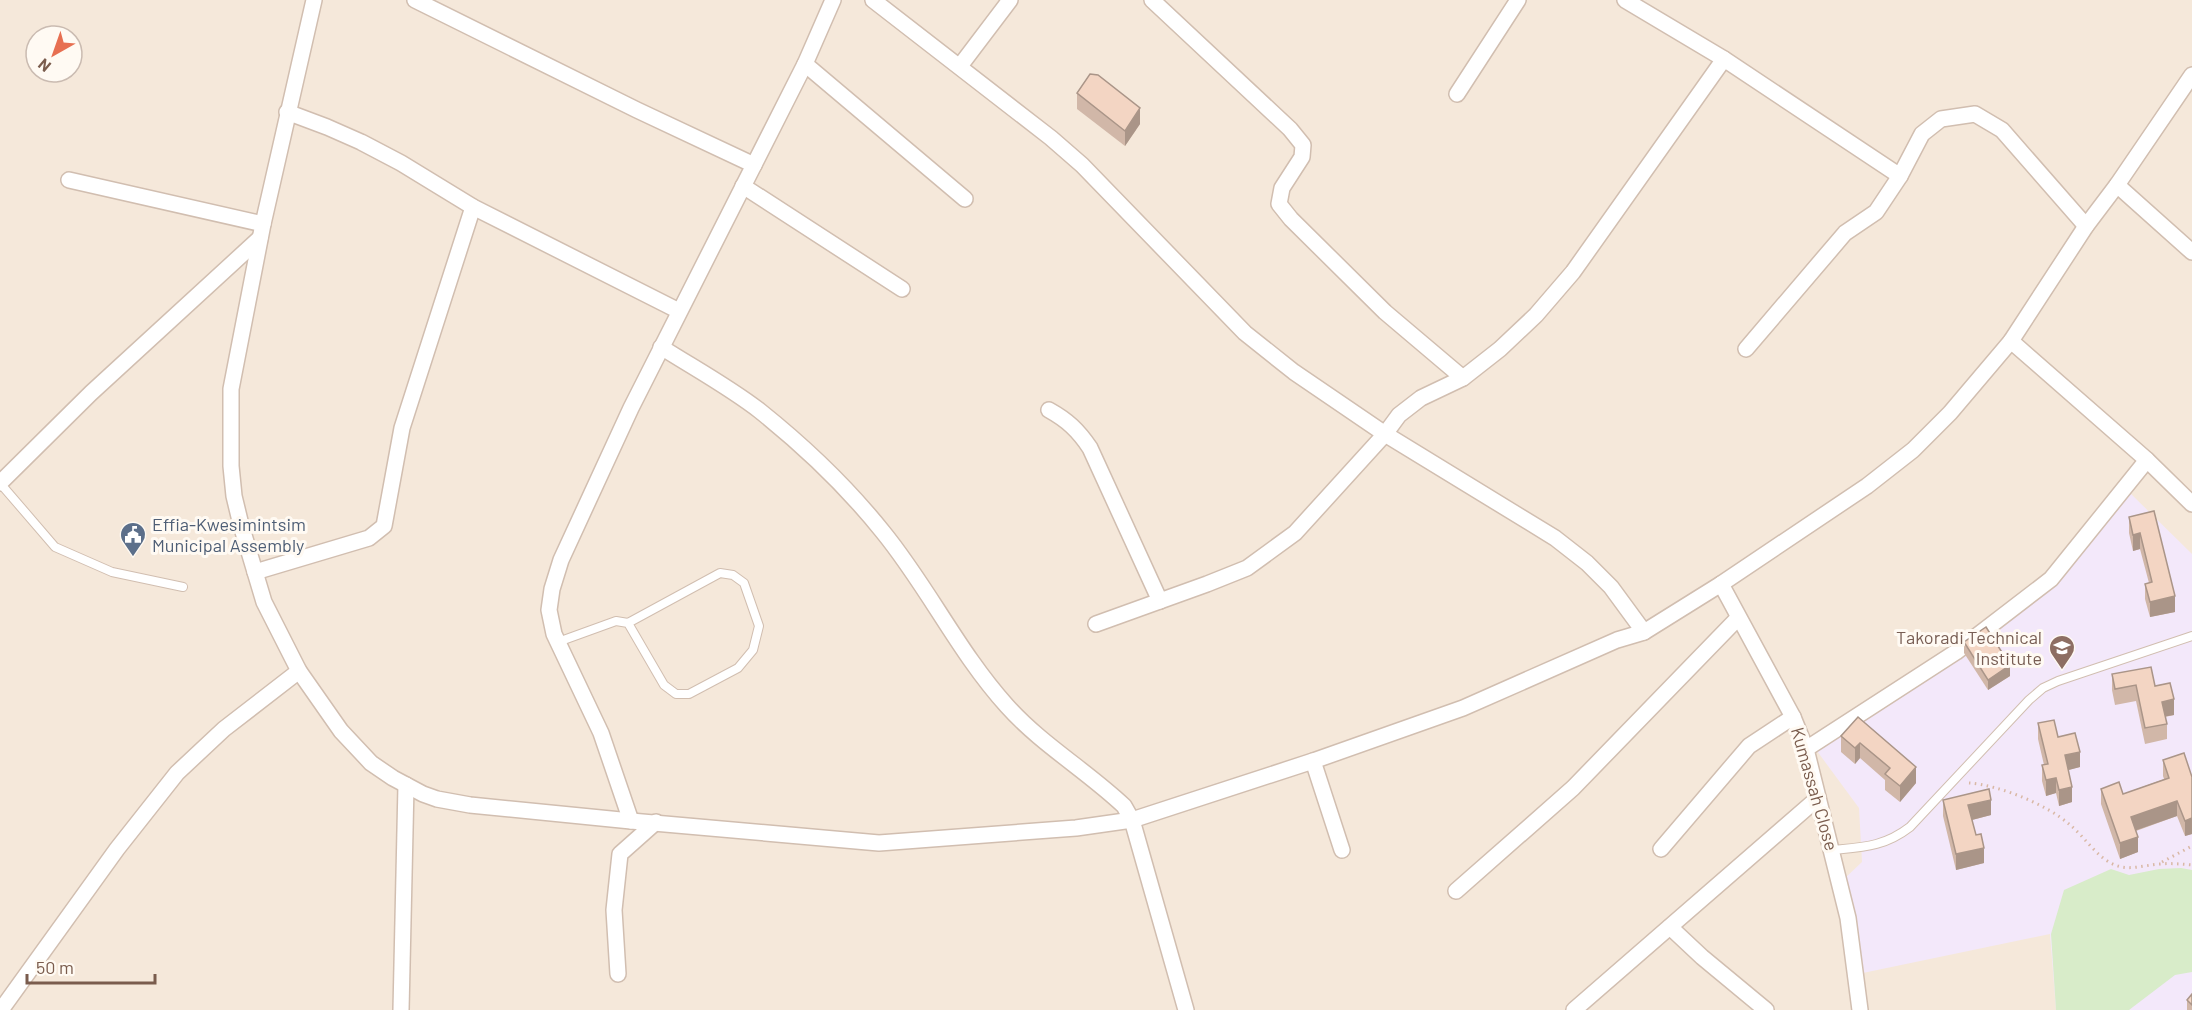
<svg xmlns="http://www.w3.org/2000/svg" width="2192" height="1010" font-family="Barlow,sans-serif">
<rect width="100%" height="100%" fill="#fdf6ec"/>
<!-- residential -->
<path fill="#f5e8da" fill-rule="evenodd" d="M0 0H2192V1010H0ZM36 36H72V72H36Z"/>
<!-- education -->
<path fill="#f3e8fa" d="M2127 490 2192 554V1010H2056L2050 934 1858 974 1844 879 1862 862 1859 808 1817 751 2046 591Z"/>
<!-- green -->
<path fill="#d8ecc9" d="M2181 868 2192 870V972L2175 975 2129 1010H2056L2051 934 2064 890 2111 869 2129 875 2159 869Z"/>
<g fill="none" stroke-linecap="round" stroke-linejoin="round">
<defs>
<g id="service">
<path d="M0 483 55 547 112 572 183 587"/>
<path d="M558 642 616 621 628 623 720 573 733 575 744 583 759 626 753 650 738 668 689 694H676L664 685 628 623"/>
<path d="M1832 850C1863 847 1884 847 1910 827L2029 700 2043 688 2058 681 2192 636"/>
</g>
<g id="minor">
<path d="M314 0 263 224 231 389V466L234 496 241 525 264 602 299 671 341 731 371 763 393 778 423 794 437 799 470 805 631 821 879 843 1076 828 1132 820 1313 761 1463 708 1617 640 1644 632 1721 584 1867 486 1913 450 1950 413 2011 341 2086 226 2117 185 2192 75"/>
<path d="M415 0 637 110 754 165"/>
<path d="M873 0 1051 138 1082 165 1245 333 1294 372 1385 434 1555 538 1587 563 1611 587 1644 632"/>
<path d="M1152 0 1290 129 1303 145 1302 157 1282 188 1279 204 1291 219 1385 312 1463 378"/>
<path d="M1625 0 1724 59 1900 176 1922 134 1941 119 1975 114 2002 130 2086 226"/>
<path d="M805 64 965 199"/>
<path d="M960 66 1010 0"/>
<path d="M1457 94 1518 0"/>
<path d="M287 112 327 127 361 142 401 163 473 207 679 311"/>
<path d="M69 180 263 224"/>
<path d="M2117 185 2192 252"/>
<path d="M743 186 902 289"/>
<path d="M2011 341 2147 460 2192 504"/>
<path d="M661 347C694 368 729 387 760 411 805 447 847 487 883 532 928 587 959 653 1007 706 1041 744 1087 771 1124 806L1132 820 1186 1010"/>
<path d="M1746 349 1845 233 1876 212 1900 176"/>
<path d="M1049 410C1067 420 1078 430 1090 448L1160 601"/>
<path d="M0 483 91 393 260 238"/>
<path d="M255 572 369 538 384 526 402 428 473 207"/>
<path d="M1721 584 1793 717 1806 749 1848 918 1860 1010"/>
<path d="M1096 624 1207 584 1247 568 1295 533 1385 434 1399 415 1421 398 1463 378 1500 349 1536 315 1573 272 1724 59"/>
<path d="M1806 749 1956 652 2051 579 2147 460"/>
<path d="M1313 761 1342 850"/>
<path d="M631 821 601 733 554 634 549 610 552 589 561 560 631 408 805 64 833 0"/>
<path d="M1661 849 1749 746 1793 717"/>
<path d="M1456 891 1573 788 1738 618"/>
<path d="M1670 927 1702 957 1766 1010"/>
<path d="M618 974 614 910 620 854 656 822"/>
<path d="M1 1010 117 849 177 773 224 729 299 671"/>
<path d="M401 1010 406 785"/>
<path d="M1574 1010 1818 798"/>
</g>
</defs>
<!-- service casing -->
<use href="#service" stroke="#d1beb0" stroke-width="10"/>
<!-- minor casing -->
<use href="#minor" stroke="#d1beb0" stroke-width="18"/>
<!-- path -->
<g stroke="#d9b8a5" stroke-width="3" stroke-dasharray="1.5 4.5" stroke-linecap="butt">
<path d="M1969 783C1999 785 2048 805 2070 825 2085 837 2097 858 2115 865 2130 871 2144 865 2160 864 2171 863 2181 864 2192 865"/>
<path d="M2162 862 2192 846"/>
</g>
<!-- service -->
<use href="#service" stroke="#fff" stroke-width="8"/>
<!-- minor -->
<use href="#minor" stroke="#fff" stroke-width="15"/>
</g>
<!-- wall -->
<g fill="#d1b7a8">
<path d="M1077 93 1140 124 1125 146 1077 109Z"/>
<path d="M2154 511 2175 612 2150 617 2145 599V584L2149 583 2140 549 2133 551 2129 533V517Z"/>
<path d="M1964 642 2010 676 1988 690 1964 653Z"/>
<path d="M2112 674 2155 686 2174 715 2165 717 2167 724V739L2145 744 2136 701 2115 705 2112 690Z"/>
<path d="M1858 717 1916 783 1900 802 1885 790V780L1860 758 1855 764 1841 752V736Z"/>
<path d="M2038 723 2058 737 2080 767 2068 770 2072 802 2059 806 2056 793 2046 796 2042 781V765H2044L2038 739Z"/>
<path d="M2163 760 2192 777V834L2185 836 2177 816 2136 831 2138 852 2120 859 2101 804V789L2123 794 2164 779 2163 776Z"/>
<path d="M1943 800 1991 815 1972 820 1984 863 1956 870 1943 816Z"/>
<path d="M2192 994V1010H2187V1000Z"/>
</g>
<!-- shaded-wall -->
<g fill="#aa9588">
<path d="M1140 108V124L1125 146V131Z"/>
<path d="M2140 533V549L2133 551V535Z"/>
<path d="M2175 596V612L2150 617V602Z"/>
<path d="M2010 665V676L1988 690V680Z"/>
<path d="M2174 699V715L2162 717V702Z"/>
<path d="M1860 743V758L1855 764V748Z"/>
<path d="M2080 752V767L2065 771V755Z"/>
<path d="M1916 767V783L1900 802V786Z"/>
<path d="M2056 778V793L2046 796V780Z"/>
<path d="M2072 787V802L2059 806V790Z"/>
<path d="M1991 800V815L1968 821V805Z"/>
<path d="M2177 801V816L2131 832V817Z"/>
<path d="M2192 818V834L2185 836V821Z"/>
<path d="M2138 837V852L2120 859V843Z"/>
<path d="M1984 848V863L1956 870V854Z"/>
</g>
<!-- building -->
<g fill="#f3d5c3" stroke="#aa9588" stroke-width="1.5">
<path d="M1090 74 1098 75 1140 108 1125 131 1077 93Z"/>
<path d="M2154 511 2175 596 2150 602 2145 584 2152 582 2140 533 2133 535 2129 517Z"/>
<path d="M1986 627 2010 665 1988 680 1964 642Z"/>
<path d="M2151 667 2155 686 2170 683 2174 699 2162 702 2167 724 2145 728 2136 685 2115 689 2112 674Z"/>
<path d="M1858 717 1916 767 1900 786 1885 774 1890 768 1860 743 1855 748 1841 736Z"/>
<path d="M2054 720 2058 737 2075 733 2080 752 2065 755 2072 787 2059 790 2056 778 2046 780 2042 765 2048 764 2038 723Z"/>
<path d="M2184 753 2192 777V818L2185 821 2177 801 2131 817 2138 837 2120 843 2101 789 2119 782 2123 794 2169 778 2163 760Z"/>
<path d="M1989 789 1991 800 1968 805 1976 835 1981 834 1984 848 1956 854 1943 800Z"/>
<path d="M2192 994V1005L2187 1000Z"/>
</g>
<!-- icons -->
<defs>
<symbol id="civic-pin" viewBox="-11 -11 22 30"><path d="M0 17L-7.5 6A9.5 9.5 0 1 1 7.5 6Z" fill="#5c6f8a" stroke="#fffaf3"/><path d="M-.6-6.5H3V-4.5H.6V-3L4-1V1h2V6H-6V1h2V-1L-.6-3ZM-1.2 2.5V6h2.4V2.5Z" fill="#fff"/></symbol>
<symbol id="school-pin" viewBox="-11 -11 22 30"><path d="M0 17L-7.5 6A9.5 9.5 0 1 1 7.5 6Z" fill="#8d6e63" stroke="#fffaf3"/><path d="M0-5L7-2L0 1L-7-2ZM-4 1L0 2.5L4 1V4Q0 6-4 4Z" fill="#fff"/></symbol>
</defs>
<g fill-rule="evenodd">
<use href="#civic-pin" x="118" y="520" width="30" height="40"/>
<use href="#school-pin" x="2047" y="633" width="30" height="40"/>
</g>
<g text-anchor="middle" stroke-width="6" stroke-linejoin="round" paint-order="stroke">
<!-- service labels -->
<g font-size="18" fill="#4e5e75" stroke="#fffaf3" text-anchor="start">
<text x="152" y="531">Effia-Kwesimintsim<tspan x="152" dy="21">Municipal Assembly</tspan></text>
</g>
<!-- education labels -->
<g font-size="18" fill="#785e54" stroke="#fffaf3" text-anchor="end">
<text x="2042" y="644">Takoradi Technical<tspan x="2042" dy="21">Institute</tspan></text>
</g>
<!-- street labels -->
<g font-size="18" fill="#7a5c4d" stroke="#fffaf3">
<text transform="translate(1814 789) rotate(74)" y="6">Kumassah Close</text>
</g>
</g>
<!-- north arrow -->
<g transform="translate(54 54) rotate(220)"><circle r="28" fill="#fffaf3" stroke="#cabbb1" stroke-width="1.5"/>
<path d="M0-4.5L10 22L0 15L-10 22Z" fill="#e76f51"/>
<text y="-9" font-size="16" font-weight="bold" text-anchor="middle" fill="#7a5c4d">N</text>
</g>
<!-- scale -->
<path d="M27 974v9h128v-9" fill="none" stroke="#7a5c4d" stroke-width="3"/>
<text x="36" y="974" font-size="18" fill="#7a5c4d" stroke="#fffaf3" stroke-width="4.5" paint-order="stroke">50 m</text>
</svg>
